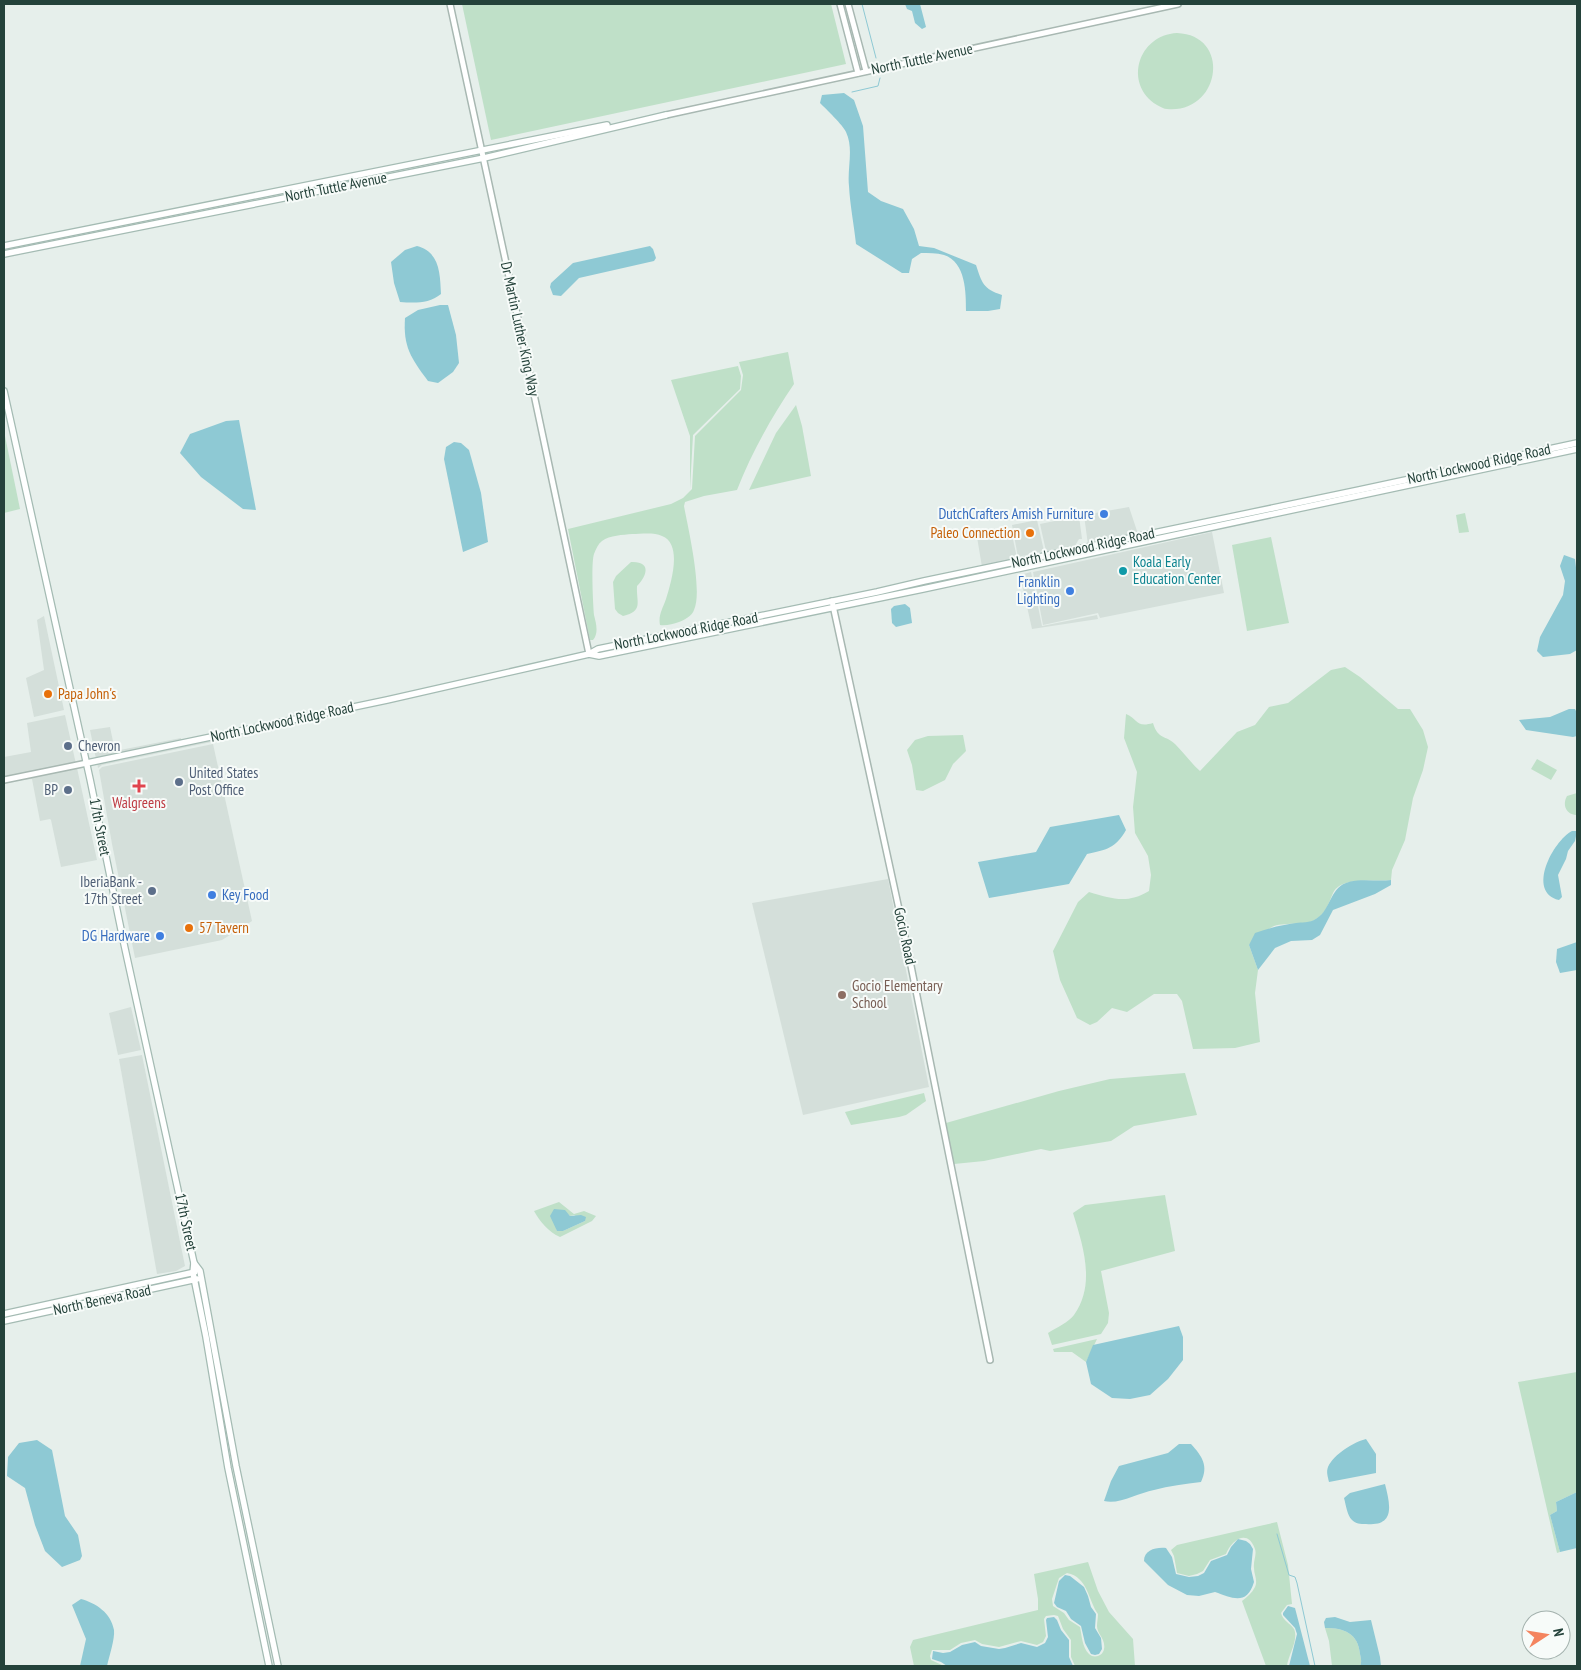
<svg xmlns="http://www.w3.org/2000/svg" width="1581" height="1670" font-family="'PT Sans Narrow',sans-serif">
<rect width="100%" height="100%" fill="#e6efeb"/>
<!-- built -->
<g fill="#d4dfda">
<path d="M1129 507 1138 534 1088 545 1084 515Z"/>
<path d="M1079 516 1082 539H1079L1076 544 1078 546 1083 543V546L982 567 977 537 1011 530 1017 558 1042 554 1046 551 1040 524Z"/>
<path d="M1037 520 1044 551 1018 557 1012 525Z"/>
<path d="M1212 532 1224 593 1100 618 1098 613 1043 625 1033 572Z"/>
<path d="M1031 572 1042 626 1097 615 1098 619 1032 629 1020 575Z"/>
<path d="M44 616 64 710 34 717 26 678 44 670 37 620Z"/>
<path d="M65 715 76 764 4 778V757L31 752 27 723Z"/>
<path d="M110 727 115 751 181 738V740L96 759 90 730Z"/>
<path d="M215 738 216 741 102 765 98 768 97 763Z"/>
<path d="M213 744 252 921 222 940 135 958 112 844 99 770 102 767Z"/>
<path d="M77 768 97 860 61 867 51 820 50 819 40 821 32 779 4 782Z"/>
<path d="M888 879 929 1087 803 1115 752 903Z"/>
<path d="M131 1007 141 1050 118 1055 109 1013Z"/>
<path d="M142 1055 185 1266 176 1271 157 1274 119 1059Z"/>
</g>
<!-- green -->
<g fill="#bfe0c8" fill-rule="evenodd">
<path d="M462 4H831L846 64 491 140Z"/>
<path d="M1177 33C1232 35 1221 114 1167 109 1164 109 1161 107 1157 105 1123 84 1138 35 1177 33Z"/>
<path d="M788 352 794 384C772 416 751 454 737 490L704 496 685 502 684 506C688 528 703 591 694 610 692 616 684 620 679 622 673 624 666 626 660 625 658 615 663 608 666 599 671 583 683 544 662 536 654 532 641 534 632 534 623 535 610 535 602 541 598 544 596 549 594 554 591 563 593 604 594 615 596 623 599 633 593 640H590L568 529 671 504 683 498 692 489 695 436 741 390 743 375 739 362Z"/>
<path d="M738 366 741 376 740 389 693 435 690 489V436L671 380Z"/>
<path d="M796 405 802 426 811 476 749 490 776 433Z"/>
<path d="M5 436 20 509 4 513V437Z"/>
<path d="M1465 513 1469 532 1459 533 1456 515Z"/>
<path d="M1271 537 1289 623 1247 631 1232 545Z"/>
<path d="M1064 554 1010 569 929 585 926 584Z"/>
<path d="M631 562C652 561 647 576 637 586 636 602 644 611 623 616L618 613 615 609 613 582 616 576Z"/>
<path d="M1345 667 1360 677 1398 709H1410L1423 730 1428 747 1423 770 1413 798 1405 840 1392 870 1391 880C1375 882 1341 876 1333 893 1329 902 1326 914 1316 919 1306 926 1287 922 1274 926 1266 930 1257 940 1249 945L1258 970 1255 993 1260 1042 1235 1048 1193 1049 1182 1001 1177 994H1154L1127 1012 1112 1008 1097 1022 1090 1025 1077 1018 1060 980 1053 951 1078 902 1089 892C1113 899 1127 904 1149 891L1151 875 1148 856 1135 833 1133 807 1137 772 1124 738 1126 714C1138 719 1136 728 1153 723 1158 740 1166 735 1175 744 1184 753 1191 763 1200 771L1237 732 1255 725 1269 707 1288 703 1331 670Z"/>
<path d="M963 735 966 751 953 764 945 780 923 791 916 790 912 765 907 750 915 740 928 736Z"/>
<path d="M1537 759 1557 770 1551 780 1531 769Z"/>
<path d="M1577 793V815H1576C1566 814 1562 805 1567 796Z"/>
<path d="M1185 1073 1197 1115 1134 1126 1111 1141 1050 1151 1041 1149 984 1161 954 1164 946 1123 1059 1091 1110 1079Z"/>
<path d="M924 1093 926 1101 906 1115 899 1117 851 1125 845 1112Z"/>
<path d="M1165 1195 1175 1251 1101 1271 1109 1313 1108 1323 1101 1334 1052 1345 1048 1333C1056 1328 1069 1322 1074 1315 1096 1284 1083 1246 1073 1213L1085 1205Z"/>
<path d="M559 1202 574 1214 584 1211 596 1216 592 1221 560 1237C549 1232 540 1222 534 1211ZM568 1214 570 1216 574 1215 585 1221 563 1231H557L556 1227Z"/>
<path d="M1097 1339 1086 1362 1072 1352H1054L1053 1349Z"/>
<path d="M1577 1372V1492L1556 1502 1557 1511 1550 1515 1560 1552 1557 1553 1518 1382Z"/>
<path d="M1277 1522 1288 1565 1292 1604 1287 1605 1281 1613C1283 1621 1290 1623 1294 1629 1299 1640 1288 1655 1287 1666H1266L1242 1601C1247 1597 1252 1593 1255 1587 1258 1580 1254 1575 1254 1568 1253 1561 1257 1555 1255 1549 1248 1528 1231 1540 1226 1554L1210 1560 1203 1571 1197 1574 1189 1576 1177 1573 1174 1556 1171 1550 1177 1545Z"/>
<path d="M1088 1562 1098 1591 1109 1612 1133 1639 1135 1666H1075L1071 1657V1640L1063 1629 1058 1616 1054 1615 1046 1616 1044 1619 1046 1636 1043 1642 1037 1645 1021 1641 999 1647 982 1644 975 1640 961 1643 950 1650H932L930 1656 931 1660 944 1666H914L910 1647 913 1640 1038 1610V1599L1034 1574ZM1067 1573C1088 1577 1088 1600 1098 1614 1098 1618 1097 1622 1097 1626 1097 1634 1106 1639 1104 1649 1103 1656 1094 1659 1089 1654 1082 1647 1082 1636 1080 1627L1069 1620 1064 1613 1053 1606 1052 1599 1059 1578Z"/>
<path d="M1325 1628C1344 1628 1358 1633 1360 1654 1361 1659 1362 1662 1360 1666H1332L1329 1641Z"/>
</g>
<!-- water -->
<g fill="#8ec9d4">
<path d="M905 4H920L926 27 922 29 915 23 912 11 907 9Z"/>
<path d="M844 93 854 100 863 126 868 192 881 201 903 209 914 229 919 246 934 248 976 265C982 283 983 289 1002 295L1000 309 988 311H966C966 293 966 262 944 255 937 253 928 253 921 253L912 259 909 273H902L856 244C854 225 850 205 849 186 847 168 854 149 846 132 843 125 826 109 820 103L822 95Z"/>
<path d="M417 246C440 252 440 274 441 294 429 304 414 303 400 302L394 283 391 262 405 250Z"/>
<path d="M650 246 653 249 656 258 654 261 579 278 561 296 553 295 550 287 551 283 573 263Z"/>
<path d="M440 305H448L456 335 459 363 453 372 438 383 428 381C411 358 403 347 405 318L418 310Z"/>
<path d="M239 420 256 510 243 509 201 477 180 453 190 434 226 421Z"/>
<path d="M454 442 461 443 469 450 481 493 488 542 463 552 444 459 446 447Z"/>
<path d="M1564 555 1575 559 1577 576V650L1570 654 1543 657 1537 651 1540 637 1563 595 1565 581 1560 566Z"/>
<path d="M905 604 910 608 912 623 896 627 892 623 891 609 894 606Z"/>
<path d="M1569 709H1575L1577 713V736L1573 737 1526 730 1519 720 1550 717Z"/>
<path d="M1119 815 1126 830C1116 848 1106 850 1087 854L1069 884 989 898 978 862 1036 852 1050 827Z"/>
<path d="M1572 831H1577L1575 841 1568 851 1566 859 1558 875 1562 897 1559 900C1526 892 1553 841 1572 831Z"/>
<path d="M1391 880V885L1375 894 1333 910 1320 935 1312 940 1291 941 1275 948 1258 970 1249 945 1255 933C1268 928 1282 925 1296 923 1302 922 1308 923 1314 920 1331 912 1329 889 1346 883 1359 878 1377 882 1391 880Z"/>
<path d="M1577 942V970L1560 973 1556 962 1557 949Z"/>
<path d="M554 1209 565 1210 570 1216 581 1215 586 1217 585 1221 563 1231H557L550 1216Z"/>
<path d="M1179 1326 1183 1337V1360L1168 1379 1150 1395 1130 1399 1112 1398 1091 1384 1086 1362 1093 1345Z"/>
<path d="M1366 1439 1376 1454V1473L1329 1482C1328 1477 1326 1472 1328 1467 1334 1454 1354 1442 1366 1439Z"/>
<path d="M37 1440 52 1450 65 1516 78 1535 82 1556 80 1560 62 1567 45 1551 35 1525 25 1488 7 1476 8 1457 19 1443Z"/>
<path d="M1179 1444H1191C1202 1456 1209 1466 1201 1482 1185 1484 1169 1486 1154 1490 1138 1493 1119 1505 1104 1501L1111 1481 1119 1466 1168 1453Z"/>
<path d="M1385 1484C1390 1504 1396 1527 1366 1524 1360 1524 1356 1524 1352 1520 1347 1515 1346 1505 1344 1498L1350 1493Z"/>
<path d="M1577 1492V1548L1560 1552 1550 1515 1557 1511 1556 1502Z"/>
<path d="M1238 1539 1246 1541 1250 1544 1253 1549 1251 1569 1254 1582C1247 1606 1232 1598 1215 1592L1199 1596 1187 1595 1168 1585 1144 1561C1144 1550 1156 1547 1166 1548L1172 1557 1176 1574 1189 1577 1198 1576 1204 1573 1211 1561 1227 1555 1231 1547Z"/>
<path d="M1065 1575 1070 1576 1084 1587 1088 1596 1091 1607 1096 1614 1095 1628 1101 1638 1102 1649 1099 1654 1095 1655 1091 1654 1085 1643 1081 1626 1071 1619 1066 1611 1057 1607 1054 1603 1059 1581Z"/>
<path d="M81 1599C96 1603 111 1613 114 1630 115 1639 109 1657 107 1666H80L86 1639 72 1605Z"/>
<path d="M1288 1606 1295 1608 1310 1666H1289L1297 1634 1295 1628 1283 1615V1613Z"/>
<path d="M1054 1617 1057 1620 1061 1630 1069 1640V1657L1073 1666H947L941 1662 932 1659 933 1651 943 1653 950 1652 962 1645 975 1642 981 1646 999 1649 1005 1648 1021 1643 1037 1647 1045 1643 1048 1637 1046 1620 1047 1618Z"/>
<path d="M1335 1617 1350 1622 1371 1620 1380 1657 1381 1666H1360C1362 1662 1361 1659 1360 1654 1358 1633 1344 1628 1325 1628L1324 1622 1326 1618Z"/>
</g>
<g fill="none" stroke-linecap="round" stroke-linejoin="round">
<!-- stream -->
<g stroke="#8ec9d4" stroke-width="1">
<path d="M862 4 876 58"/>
<path d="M852 92 878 86 880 78"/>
<path d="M1277 1534 1289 1575 1295 1577 1297 1583 1315 1666"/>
</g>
<defs>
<g id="tertiary">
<path d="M450 4 514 300 589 654"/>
<path d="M840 4 858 73"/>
<path d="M848 4 866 71"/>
<path d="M666 115 1178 4"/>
<path d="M832 601 907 946 990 1360"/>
<path d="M4 780 87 763"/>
</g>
<g id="secondary">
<path d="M4 246 607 125"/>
<path d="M4 254 484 158 666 115"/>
<path d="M4 391 90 779 124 944 194 1263 200 1271 236 1466 278 1666"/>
<path d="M589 654 598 649 877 592 924 581 1359 490 1577 443"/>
<path d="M87 763 387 700 589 654 599 656 923 589 1577 449"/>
<path d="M194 1263 193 1273 206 1337 228 1468 269 1666"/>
<path d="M4 1314 195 1272"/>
<path d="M4 1321 197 1279"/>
</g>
</defs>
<!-- tertiary casing -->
<use href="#tertiary" stroke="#a8b8b2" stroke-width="8"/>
<!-- secondary casing -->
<use href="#secondary" stroke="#a4bbb3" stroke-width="8"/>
<!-- tertiary -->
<use href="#tertiary" stroke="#fff" stroke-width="5"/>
<!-- secondary -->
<use href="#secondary" stroke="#fff" stroke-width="5.5"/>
</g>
<!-- markers -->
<g fill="#3f7fe0" stroke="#f7fbf9" stroke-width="2">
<circle cx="1104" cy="514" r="5"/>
<circle cx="1070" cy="591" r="5"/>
<circle cx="212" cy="895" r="5"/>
<circle cx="160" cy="936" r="5"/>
</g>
<g fill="#e8710a" stroke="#f7fbf9" stroke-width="2">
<circle cx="1030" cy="533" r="5"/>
<circle cx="48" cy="694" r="5"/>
<circle cx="189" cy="928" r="5"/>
</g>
<circle fill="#0f9aa8" stroke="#f7fbf9" stroke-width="2" cx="1123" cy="571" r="5"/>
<g fill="#5c6f8a" stroke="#f7fbf9" stroke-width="2">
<circle cx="68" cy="746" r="5"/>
<circle cx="179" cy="782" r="5"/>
<circle cx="68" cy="790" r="5"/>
<circle cx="152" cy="891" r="5"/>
</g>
<path fill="#e0444e" stroke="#f7fbf9" stroke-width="2" d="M136.5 778.5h5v5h5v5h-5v5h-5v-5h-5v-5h5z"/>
<circle fill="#8d6e63" stroke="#f7fbf9" stroke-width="2" cx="842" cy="995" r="5"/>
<g text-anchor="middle" stroke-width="4" stroke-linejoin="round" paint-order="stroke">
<!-- street labels -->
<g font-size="15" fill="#24423a" stroke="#f7fbf9">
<text transform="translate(922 59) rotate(-12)" y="5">North Tuttle Avenue</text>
<text transform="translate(336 187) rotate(-11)" y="5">North Tuttle Avenue</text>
<text transform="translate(520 329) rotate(78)" y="5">Dr Martin Luther King Way</text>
<text transform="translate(1479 464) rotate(-12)" y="5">North Lockwood Ridge Road</text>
<text transform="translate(1083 548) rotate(-12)" y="5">North Lockwood Ridge Road</text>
<text transform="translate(686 631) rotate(-11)" y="5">North Lockwood Ridge Road</text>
<text transform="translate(282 722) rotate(-12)" y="5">North Lockwood Ridge Road</text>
<text transform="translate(100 827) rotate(79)" y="5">17th Street</text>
<text transform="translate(905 936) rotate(78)" y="5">Gocio Road</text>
<text transform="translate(186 1222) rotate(78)" y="5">17th Street</text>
<text transform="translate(102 1300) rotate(-12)" y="5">North Beneva Road</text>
</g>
<!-- shop labels -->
<g font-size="15" fill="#366cbe" stroke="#f7fbf9" text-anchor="end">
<text x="1094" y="519">DutchCrafters Amish Furniture</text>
<text x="1060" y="587">Franklin<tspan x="1060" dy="17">Lighting</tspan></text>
<text x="222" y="900" text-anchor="start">Key Food</text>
<text x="150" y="941">DG Hardware</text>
</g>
<!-- food labels -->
<g font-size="15" fill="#c56008" stroke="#f7fbf9" text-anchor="start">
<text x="1020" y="538" text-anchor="end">Paleo Connection</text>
<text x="58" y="699">Papa John's</text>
<text x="199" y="933">57 Tavern</text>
</g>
<!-- culture labels -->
<g font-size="15" fill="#0d838f" stroke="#f7fbf9" text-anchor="start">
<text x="1133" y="567">Koala Early<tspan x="1133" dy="17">Education Center</tspan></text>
</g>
<!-- service labels -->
<g font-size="15" fill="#4e5e75" stroke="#f7fbf9" text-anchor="start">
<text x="78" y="751">Chevron</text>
<text x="189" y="778">United States<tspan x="189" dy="17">Post Office</tspan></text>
<text x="58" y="795" text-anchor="end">BP</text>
<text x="142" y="887" text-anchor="end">IberiaBank -<tspan x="142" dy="17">17th Street</tspan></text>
</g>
<!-- health labels -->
<g font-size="15" fill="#be3a42" stroke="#f7fbf9">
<text x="139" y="808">Walgreens</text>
</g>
<!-- education labels -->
<g font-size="15" fill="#785e54" stroke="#f7fbf9" text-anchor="start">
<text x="852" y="991">Gocio Elementary<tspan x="852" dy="17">School</tspan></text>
</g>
</g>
<!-- border -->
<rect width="1581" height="1670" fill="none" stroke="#24423a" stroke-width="10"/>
<!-- north arrow -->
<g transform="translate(1546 1635) rotate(78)"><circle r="24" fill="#f7fbf9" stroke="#a3b1ad"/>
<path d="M0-4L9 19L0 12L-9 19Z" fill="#f4845f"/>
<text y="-8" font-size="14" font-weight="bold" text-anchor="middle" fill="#24423a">N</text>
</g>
</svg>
